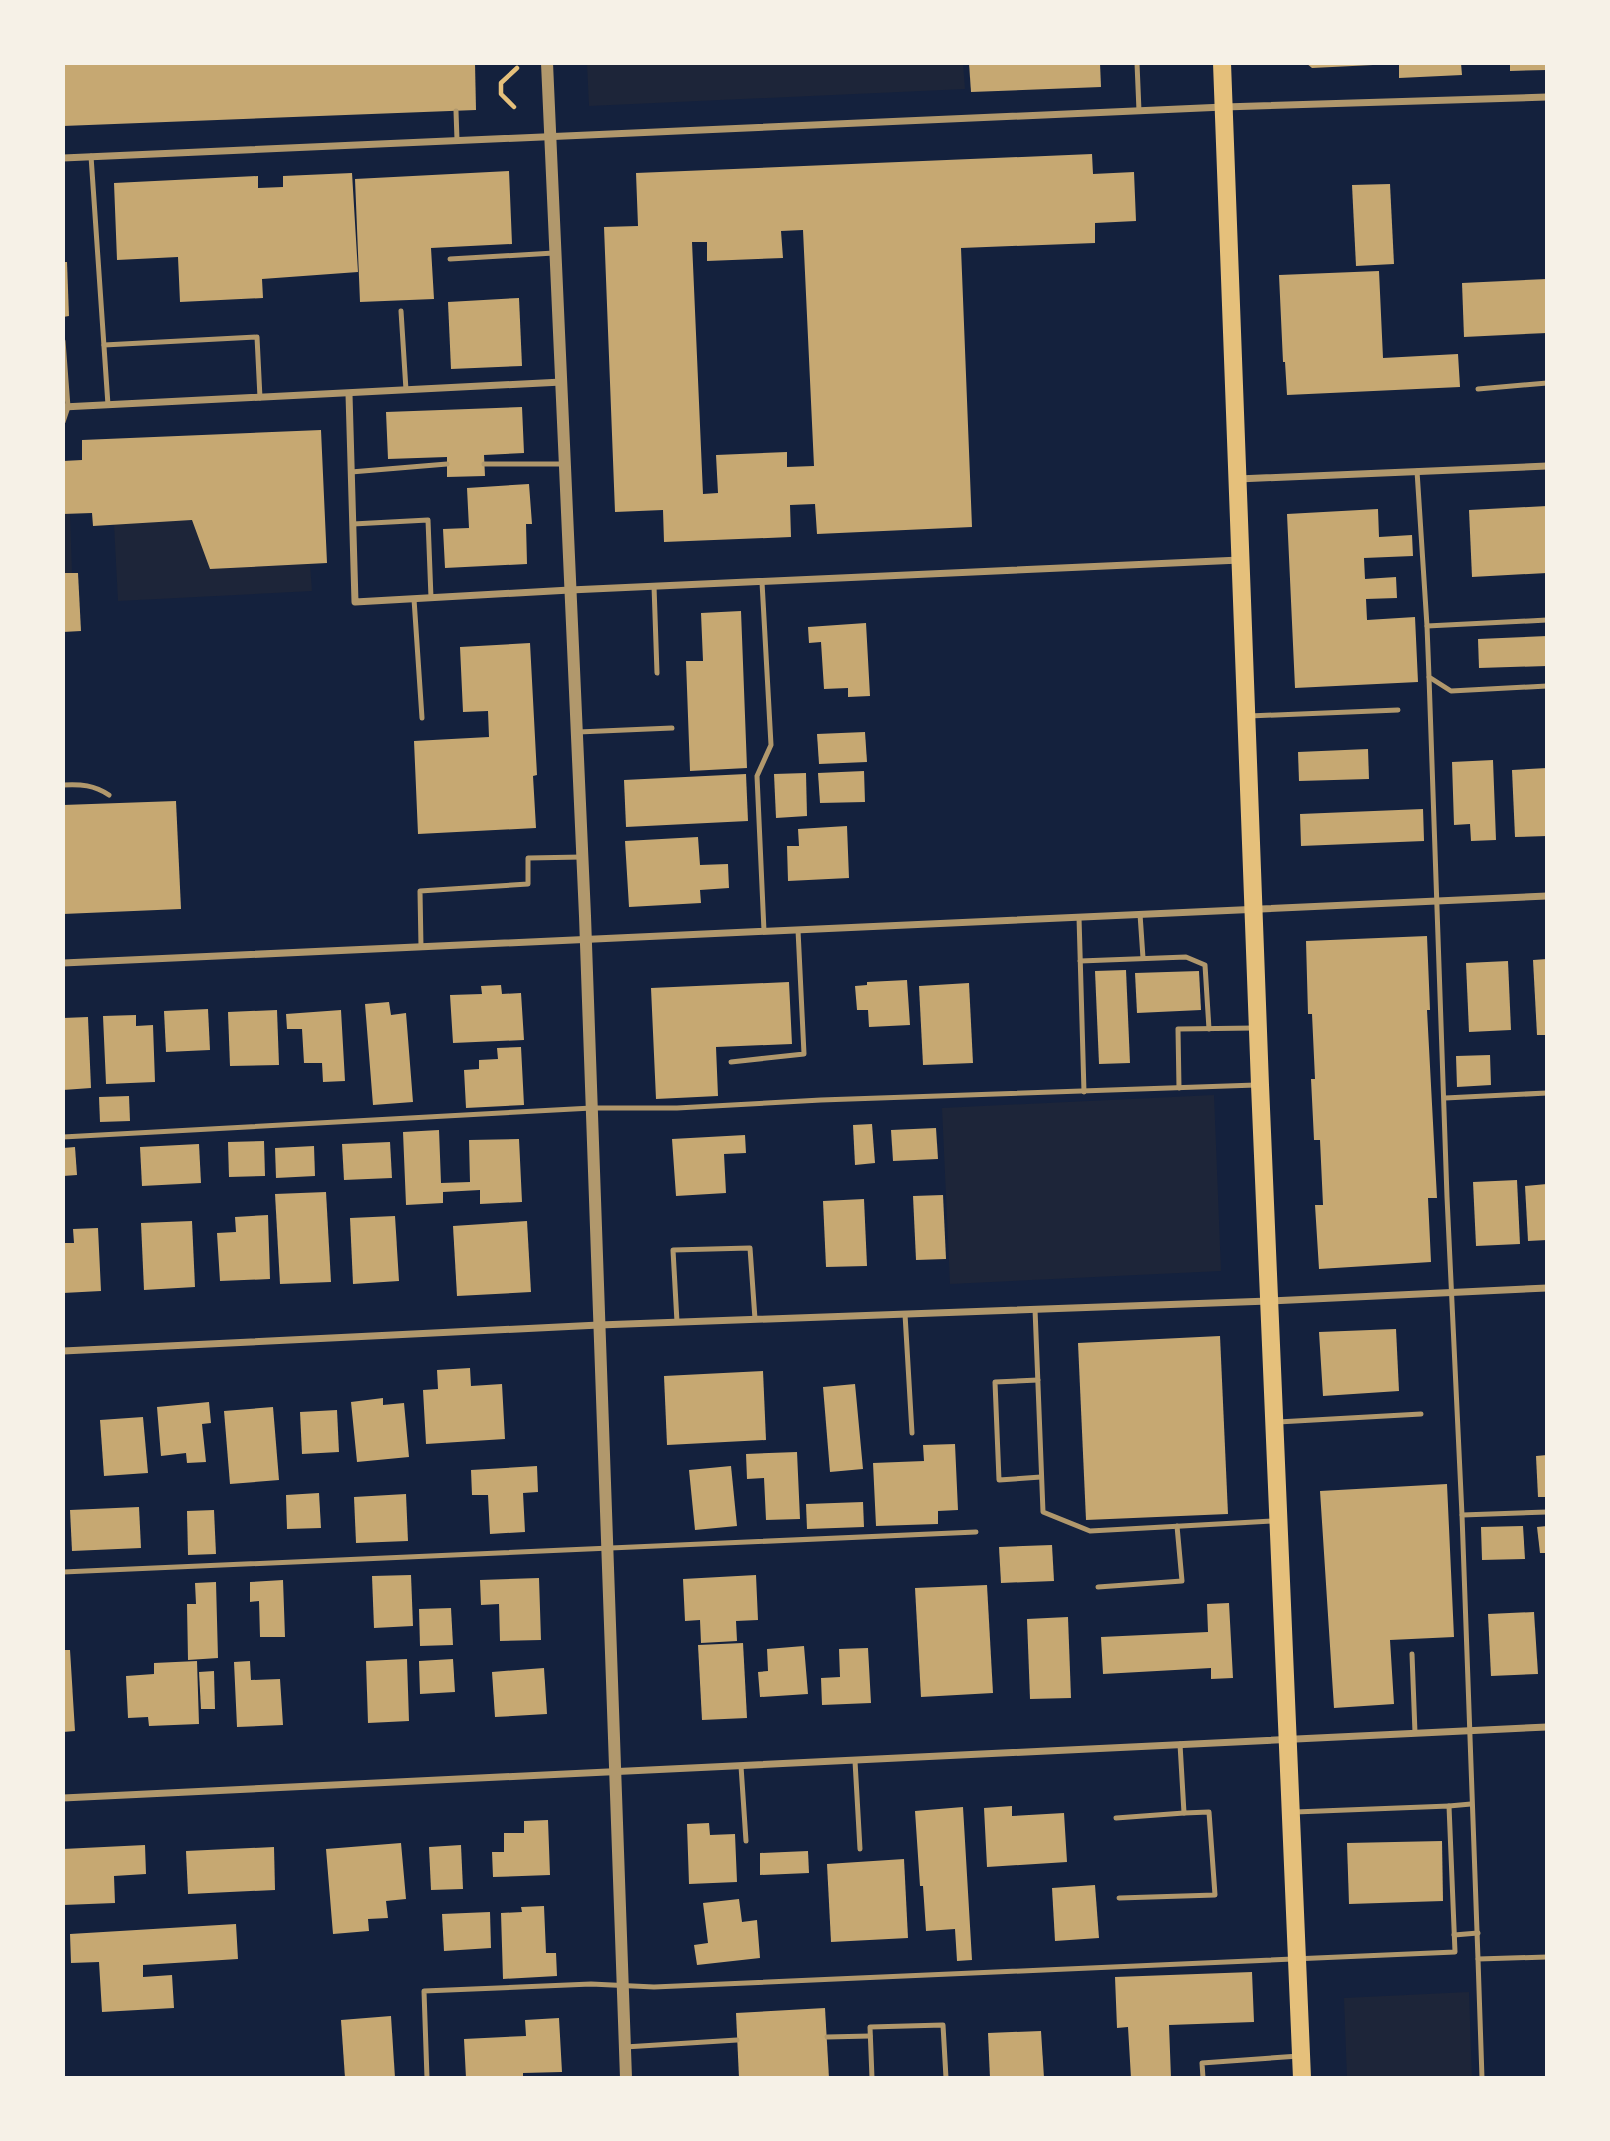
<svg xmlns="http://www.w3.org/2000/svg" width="1610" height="2141" font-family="'Noto Sans',sans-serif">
<rect width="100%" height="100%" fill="#14213d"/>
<!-- green -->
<g fill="#1d2539">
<path d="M587 63H963L965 89 589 106Z"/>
<path d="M63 514H70L72 573H63Z"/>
<path d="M192 520 210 569 310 564 312 591 118 601 114 524Z"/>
<path d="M1214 1095 1221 1271 950 1284 942 1108Z"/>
<path d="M1469 1992 1472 2078H1347L1344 1998Z"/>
</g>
<!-- building -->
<g fill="#c6a872" fill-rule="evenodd">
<path d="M63 63H475L476 110 63 126Z"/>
<path d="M969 63H1100L1101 87 971 92Z"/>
<path d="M1306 63H1373V65L1312 68Z"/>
<path d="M1399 63H1461L1462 75 1399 78Z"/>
<path d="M1510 63H1547V70L1510 71Z"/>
<path d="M1092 154 1093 174 1134 172 1136 221 1095 223V243L961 248 972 527 817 534 815 504 790 505 791 537 664 542 663 510 615 512 604 227 638 226 636 173ZM803 230 814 466 787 467V452L716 455 718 493 703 494 692 242H707V261L783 258 781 231Z"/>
<path d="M509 171 512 244 431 248 434 299 360 302 355 179Z"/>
<path d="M352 173 358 272 262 279 263 298 180 302 178 257 117 260 114 183 258 176V188L283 187V176Z"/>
<path d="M1390 184 1394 264 1356 266 1352 185Z"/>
<path d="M63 262H67L69 316 63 317Z"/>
<path d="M1379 271 1383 358 1458 354 1460 387 1287 395 1285 362H1283L1279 275Z"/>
<path d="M1547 279V333L1464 337 1462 283Z"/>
<path d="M519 298 522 366 451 369 448 302Z"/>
<path d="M522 407 524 453 484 455 485 476 447 477V457L388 459 386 412Z"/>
<path d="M321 430 327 563 210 569 192 520 93 526 92 513 63 514V461L82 460V440Z"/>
<path d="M529 484 532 524H526L527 564 445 568 443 529 469 528 467 488Z"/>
<path d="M1547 506V573L1472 577 1469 510Z"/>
<path d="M1378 509 1379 537 1412 535 1413 556 1364 558 1365 579 1396 577 1397 598 1366 599 1367 620 1415 617 1418 682 1295 688 1287 514Z"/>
<path d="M63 573H78L81 631 63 632Z"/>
<path d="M741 611 747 768 690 771 686 661H703L701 613Z"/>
<path d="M866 623 870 696 848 697V688L824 689 821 642 809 643 808 627Z"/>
<path d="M1547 636V666L1479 668 1478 639Z"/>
<path d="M530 643 537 775 533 776 536 828 418 834 414 741 489 737 488 711 463 712 460 647Z"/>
<path d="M865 732 867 762 819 764 817 734Z"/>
<path d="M1368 749 1369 779 1299 781 1298 752Z"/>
<path d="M1493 760 1496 840 1471 841 1470 824 1454 825 1452 762Z"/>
<path d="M1547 768V836L1515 837 1512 770Z"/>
<path d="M864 771 865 802 820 803 818 773Z"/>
<path d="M806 773 807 816 776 818 774 774Z"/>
<path d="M746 774 748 821 626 827 624 780Z"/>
<path d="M176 801 181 909 63 914V805Z"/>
<path d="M1423 809 1424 841 1301 846 1300 814Z"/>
<path d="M847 826 849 878 788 881 787 846H799L798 829Z"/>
<path d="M698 837 700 865 728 864 729 888 700 890 701 903 629 907 625 841Z"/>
<path d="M1427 936 1430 1010H1427L1437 1198H1428L1431 1262 1319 1269 1315 1205H1323L1320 1140H1314L1311 1079H1315L1312 1014H1308L1306 941Z"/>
<path d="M1547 959V1035H1537L1533 960Z"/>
<path d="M1508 961 1511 1030 1469 1032 1466 963Z"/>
<path d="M1126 970 1130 1063 1099 1064 1095 971Z"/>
<path d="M1199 971 1201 1010 1137 1013 1135 973Z"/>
<path d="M907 980 910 1025 869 1027 868 1010H857L855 986 867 985V982Z"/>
<path d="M789 982 792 1044 716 1047 718 1096 656 1099 651 988Z"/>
<path d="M969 983 973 1063 923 1065 919 986Z"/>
<path d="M501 985 502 994 521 993 524 1040 453 1043 450 995 482 994 481 986Z"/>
<path d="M389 1002 391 1015 406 1013 413 1102 373 1105 365 1004Z"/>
<path d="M208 1009 210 1050 166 1052 164 1011Z"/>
<path d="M277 1010 279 1065 230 1066 228 1012Z"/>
<path d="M341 1010 345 1081 323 1082 322 1063H304L302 1029H287L286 1014Z"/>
<path d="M136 1015V1026L153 1025 155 1082 106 1084 103 1016Z"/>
<path d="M88 1017 91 1088 63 1090V1018Z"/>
<path d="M521 1047 524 1105 466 1108 464 1070 479 1069V1060L498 1059 497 1048Z"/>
<path d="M1490 1055 1491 1085 1457 1087 1456 1056Z"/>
<path d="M129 1096 130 1121 100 1122 99 1097Z"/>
<path d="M872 1124 875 1163 855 1165 853 1125Z"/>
<path d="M936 1128 938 1159 893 1161 891 1130Z"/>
<path d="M439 1130 441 1183 470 1182 469 1140 519 1139 522 1202 480 1204V1190L443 1192V1203L406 1205 403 1132Z"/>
<path d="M745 1135 746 1153 724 1154 726 1193 676 1196 672 1139Z"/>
<path d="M264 1141 265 1176 229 1177 228 1142Z"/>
<path d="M390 1142 392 1178 344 1180 342 1144Z"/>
<path d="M199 1144 201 1183 142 1186 140 1147Z"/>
<path d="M314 1146 315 1176 276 1178 275 1148Z"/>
<path d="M75 1147 77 1175 63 1176V1148Z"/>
<path d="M1517 1180 1520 1244 1476 1246 1473 1182Z"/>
<path d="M1547 1184V1240L1528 1241 1525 1186Z"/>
<path d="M326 1192 331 1282 280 1284 275 1194Z"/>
<path d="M943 1195 946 1259 916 1260 913 1196Z"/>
<path d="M864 1199 867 1266 826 1267 823 1201Z"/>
<path d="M268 1215 270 1279 220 1281 217 1233 236 1232 235 1217Z"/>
<path d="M395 1216 399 1281 353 1284 350 1218Z"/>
<path d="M192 1221 195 1287 144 1290 141 1223Z"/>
<path d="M527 1221 531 1292 457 1296 453 1226Z"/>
<path d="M98 1228 101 1291 63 1293V1243H74L73 1229Z"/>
<path d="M1396 1329 1399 1391 1323 1396 1319 1332Z"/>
<path d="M1220 1336 1228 1514 1086 1520 1078 1343Z"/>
<path d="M470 1368 471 1386 502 1384 505 1439 426 1444 423 1390 438 1389 437 1370Z"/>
<path d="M763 1371 766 1440 667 1445 664 1376Z"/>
<path d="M855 1384 863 1469 830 1472 823 1387Z"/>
<path d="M383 1398V1405L404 1403 409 1457 357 1462 351 1402Z"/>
<path d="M209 1402 211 1423 202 1424 206 1462 187 1463 186 1453 161 1456 157 1407Z"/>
<path d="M273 1407 279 1480 230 1484 224 1411Z"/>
<path d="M337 1410 339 1452 302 1454 300 1412Z"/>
<path d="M143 1417 148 1473 104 1476 100 1420Z"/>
<path d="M955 1444 958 1510 938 1511V1524L876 1526 873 1463 924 1461 923 1445Z"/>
<path d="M797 1452 800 1519 766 1520 764 1478 747 1479 746 1454Z"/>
<path d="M1547 1455V1497H1538L1536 1456Z"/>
<path d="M537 1466 538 1492 523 1493 525 1532 490 1534 488 1495H472L471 1470Z"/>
<path d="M731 1466 737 1526 695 1530 689 1470Z"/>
<path d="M1447 1484 1454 1637 1390 1640 1394 1704 1334 1708 1320 1491Z"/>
<path d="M319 1493 321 1528 287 1529 286 1495Z"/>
<path d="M406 1494 408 1541 356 1543 354 1497Z"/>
<path d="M863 1502 864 1527 807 1529 806 1504Z"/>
<path d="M139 1507 141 1548 72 1551 70 1510Z"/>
<path d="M214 1510 216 1554 188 1555 187 1511Z"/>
<path d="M1523 1526 1525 1559 1482 1560 1481 1527Z"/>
<path d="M1547 1526V1553H1540L1537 1527Z"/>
<path d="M1052 1545 1054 1581 1001 1583 999 1547Z"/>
<path d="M411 1575 413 1626 374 1628 372 1576Z"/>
<path d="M756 1575 758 1620 736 1621 737 1641 701 1643 700 1620 685 1621 683 1579Z"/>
<path d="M539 1578 541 1640 500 1641 499 1604 481 1605 480 1580Z"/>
<path d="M283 1580 285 1637H260L259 1601 250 1602V1582Z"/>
<path d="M216 1582 218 1658 188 1660 187 1604H196L195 1583Z"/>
<path d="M987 1585 993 1693 921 1697 915 1588Z"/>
<path d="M1229 1603 1233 1678 1211 1679V1668L1103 1674 1101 1637 1208 1632 1207 1604Z"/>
<path d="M451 1608 453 1645 420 1646 419 1609Z"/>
<path d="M1534 1612 1538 1674 1491 1676 1488 1614Z"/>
<path d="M1068 1617 1071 1698 1030 1699 1027 1619Z"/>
<path d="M743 1643 747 1718 702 1720 698 1645Z"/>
<path d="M804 1646 808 1694 760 1697 758 1672 768 1671 767 1649Z"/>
<path d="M868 1648 871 1703 822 1705 821 1678 840 1677 839 1649Z"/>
<path d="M63 1650H70L75 1731 63 1732Z"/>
<path d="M407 1659 409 1721 368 1723 366 1661Z"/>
<path d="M453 1659 455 1692 420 1694 419 1661Z"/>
<path d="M197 1661 199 1724 149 1726 148 1717 128 1718 126 1676 154 1674V1663Z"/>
<path d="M250 1661 251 1680 280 1679 283 1725 237 1727 234 1662Z"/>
<path d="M544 1668 547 1714 495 1717 492 1672Z"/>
<path d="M214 1671 215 1709H201L199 1672Z"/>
<path d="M1012 1806V1816L1064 1813 1067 1862 987 1867 984 1808Z"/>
<path d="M963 1807 972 1960 957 1961 955 1929 926 1931 923 1886H920L915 1811Z"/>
<path d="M548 1820 550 1875 493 1877 492 1852H504V1833H524V1821Z"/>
<path d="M709 1823 710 1835 735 1834 737 1882 689 1884 687 1824Z"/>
<path d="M1442 1841 1443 1901 1349 1904 1347 1843Z"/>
<path d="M401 1843 406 1899 386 1901 388 1918 368 1919 369 1931 333 1934 326 1849Z"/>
<path d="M145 1845 146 1874 114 1876 115 1903 63 1905V1849Z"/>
<path d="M461 1845 463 1889 431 1890 429 1847Z"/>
<path d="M274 1847 275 1890 188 1894 186 1851Z"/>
<path d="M808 1851 809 1873 760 1875V1853Z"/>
<path d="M904 1859 908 1938 831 1942 827 1864Z"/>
<path d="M1095 1885 1099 1938 1055 1941 1052 1888Z"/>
<path d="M739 1899 742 1922 757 1920 760 1958 697 1965 694 1945 708 1943 703 1903Z"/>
<path d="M544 1906 546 1953H556L557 1976 503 1979 501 1913 522 1912 521 1907Z"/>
<path d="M490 1912 491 1948 444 1951 442 1914Z"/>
<path d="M236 1924 238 1959 143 1965V1977L172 1975 174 2008 102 2012 99 1962 71 1963 70 1934Z"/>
<path d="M1252 1972 1254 2022 1169 2025 1171 2078H1131L1128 2027 1117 2028 1115 1977Z"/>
<path d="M825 2008 829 2078H739L736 2013Z"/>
<path d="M391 2016 395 2078H345L341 2020Z"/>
<path d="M559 2018 562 2072 523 2073V2078H466L464 2039 526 2036 525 2020Z"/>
<path d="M1041 2031 1044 2078H990L988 2033Z"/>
</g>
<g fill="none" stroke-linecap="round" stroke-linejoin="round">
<!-- path -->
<path stroke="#e5c07b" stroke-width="4.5" d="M514 107 501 94V83L517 68"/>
<!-- service -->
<g stroke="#b1986c" stroke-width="5">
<path d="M1137 63 1139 111"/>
<path d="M456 111 457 140"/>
<path d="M91 156 108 405"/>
<path d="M450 259 554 253"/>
<path d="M401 311 406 390"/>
<path d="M63 341 68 407 63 422"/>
<path d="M104 345 257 337 260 398"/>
<path d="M1478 389 1547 383"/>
<path d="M484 464H563"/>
<path d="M1417 471 1427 626 1547 620"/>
<path d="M351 472 447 464"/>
<path d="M353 524 428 520 431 598"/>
<path d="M762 582 771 745 757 776 764 931"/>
<path d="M654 586 657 673"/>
<path d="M414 599 422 718"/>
<path d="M1427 626 1429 677 1451 691 1547 686"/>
<path d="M1429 677 1447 1197 1462 1515 1478 1959"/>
<path d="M1249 716 1398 710"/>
<path d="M578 732 672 728"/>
<path d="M63 785C81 784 94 785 109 795"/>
<path d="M1140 914 1143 958"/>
<path d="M1079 917 1084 1092"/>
<path d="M421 947 420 891 528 884V858L582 857"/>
<path d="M1080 961 1186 957 1205 965 1209 1029"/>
<path d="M731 1062 804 1054 798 930"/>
<path d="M1179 1088 1178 1029 1255 1028"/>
<path d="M1445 1098 1547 1093"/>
<path d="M63 1137 592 1108H677L821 1100 1256 1085"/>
<path d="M1035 1309 1043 1512 1090 1531 1274 1521"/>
<path d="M905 1314 912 1433"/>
<path d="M677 1322 673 1250 750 1248 755 1319"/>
<path d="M1038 1380 995 1382 999 1480 1041 1477"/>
<path d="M1278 1422 1421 1414"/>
<path d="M1462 1515 1547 1512"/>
<path d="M63 1572 976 1532"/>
<path d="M1098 1587 1182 1581 1177 1526"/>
<path d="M1412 1654 1415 1733"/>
<path d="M855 1761 860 1849"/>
<path d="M741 1766 746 1841"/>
<path d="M1449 1806 1471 1804"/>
<path d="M1116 1818 1184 1813"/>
<path d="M1119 1898 1215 1895 1209 1812 1184 1813 1180 1744"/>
<path d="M1454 1935 1478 1933"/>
<path d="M827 2037 870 2036"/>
<path d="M625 2047 737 2040"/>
<path d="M427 2078 424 1991 591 1984 654 1987 1455 1952 1449 1806 1295 1812"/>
<path d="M872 2078 870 2027 943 2025 946 2078"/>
<path d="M1203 2078 1202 2063 1299 2056"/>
<path d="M1482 2078 1478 1959 1547 1957"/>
</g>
<!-- minor -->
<g stroke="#b1986c" stroke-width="7">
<path d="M63 158 1224 107 1547 97"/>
<path d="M349 394 355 602 570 590 1240 560"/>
<path d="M63 407 562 382"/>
<path d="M1238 479 1547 466"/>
<path d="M63 963 1547 896"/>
<path d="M63 1351 599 1325 1269 1301 1547 1288"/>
<path d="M63 1798 1547 1727"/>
</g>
<!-- tertiary -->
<path stroke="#b1986c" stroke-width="12" d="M547 63 585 916 626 2078"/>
<!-- primary -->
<path stroke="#e5c07b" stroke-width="18" d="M1222 63 1260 1085 1302 2078"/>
</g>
<!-- border -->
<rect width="1610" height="2141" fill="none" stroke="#f6f1e7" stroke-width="130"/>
</svg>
